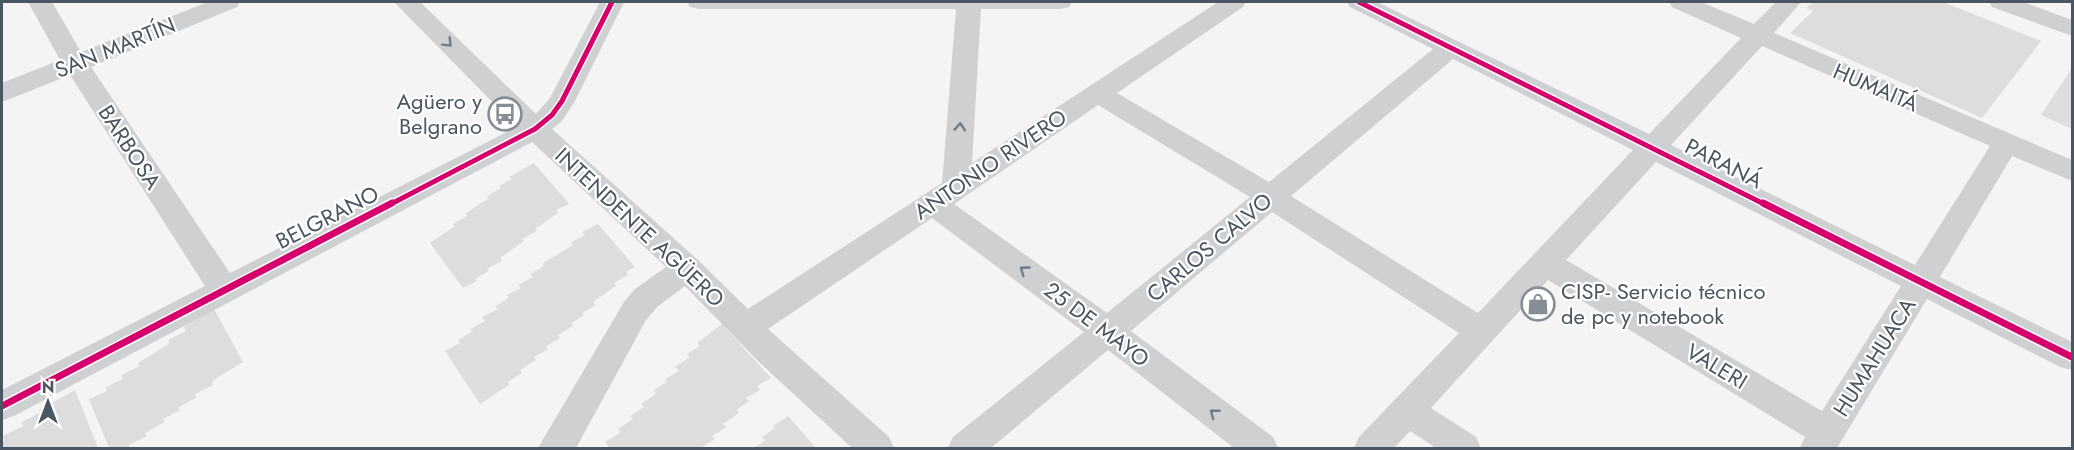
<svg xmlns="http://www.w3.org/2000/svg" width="2074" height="450" font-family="Jost,sans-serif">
<rect width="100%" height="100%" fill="#f4f4f4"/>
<!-- building -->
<g fill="#ddddde">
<path d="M1813 2H1943L2041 41 1982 118 1790 33 1813 11 1806 8Z"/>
<path d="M2072 68V129L2041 115Z"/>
<path d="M534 163 569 204 556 210 558 213 535 229 537 231 522 239 524 241 500 258 502 261 487 269 489 271 475 279 477 281 463 288 430 243 455 226 453 224 467 216 465 214 489 198 487 196 501 188 499 186 512 179 509 177Z"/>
<path d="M598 224 635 267 626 272 628 275 614 283 616 286 593 302 596 305 582 313 584 315 571 323 573 326 558 335 560 338 546 346 548 349 534 357 536 360 520 370 522 373 508 382 509 385 480 404 445 351 460 343 458 340 473 331 470 329 485 321 482 317 498 309 495 306 509 298 507 295 521 288 518 285 533 277 530 274 544 266 542 264 573 245 571 242 585 235 582 232Z"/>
<path d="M214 309 243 362 212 381 213 385 195 394 196 398 179 407 180 410 163 419 165 422 145 433 147 436 129 445 130 448H109L89 399 107 391 106 387 123 379 121 375 140 366 138 363 170 343 168 340 186 331 184 327Z"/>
<path d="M722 324 771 378 757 386 760 390 746 398 749 401 736 410 739 413 723 424 727 427 712 436 715 439 701 448H610L605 442 621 432 618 429 633 419 630 416 644 407 641 404 656 394 654 390 667 382 665 379 679 371 675 367 690 357 687 354 700 346 697 343Z"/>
<path d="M75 390 98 448H2V442L4 440 3 436 23 426 22 422 40 413 39 410Z"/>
<path d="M788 416 816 448H753L765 441 762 437 775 428 773 426Z"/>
</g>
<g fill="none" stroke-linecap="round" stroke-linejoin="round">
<!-- minor -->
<g fill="#ced0d2" fill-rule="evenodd">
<path d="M28 2H52L81 52 208 2H240L237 7 91 67 230 273 517 127 394 2H420L536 114 550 98 600 2H624L575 101 562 121 552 129 698 260 748 309 942 183 956 9H699L690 7 687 2H1072L1069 7 1060 9H981L972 163 1218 2H1246L1243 7 1117 93 1269 182 1433 49 1350 7 1347 2H1377L1649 134 1741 38 1672 7 1669 2H1701L1754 24 1776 2H1801L1774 33 2072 160V181L2012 156 1940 277 2072 342V370L2060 367 1927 299 1837 448H1800L1805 437 1548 280 1431 408 1476 437 1481 448H1436L1410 431 1394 448H1354L1359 437 1459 333 1272 212 1131 331 1273 437 1278 448H1234L1108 350 991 448H948L953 437 1084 332 932 218 768 329 889 437 894 448H852L758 361 685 286 657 307 646 320 576 448H538L624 302 635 289 666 267 532 142 14 416 2 420V390L205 286 70 75 2 102V83L60 60ZM1762 46 1990 146 1915 265 1671 145ZM1453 59 1633 150 1478 313 1291 196ZM1098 105 1250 197 1107 313 954 204ZM1656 162 1901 286 1822 411 1566 260Z"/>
<path d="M1989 2H2023L2072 20V36L1992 7Z"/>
</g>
<defs>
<g id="cycleway-far1">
<path d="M1359 2 1766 205"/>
<path d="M389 205 535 129 552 115 562 101 612 2"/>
</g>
<g id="cycleway">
<path d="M1763 203 2072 357"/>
<path d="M2 406 392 203"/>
</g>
</defs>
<!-- cycleway-far1 casing -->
<use href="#cycleway-far1" stroke="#fff" stroke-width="8"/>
<!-- cycleway casing -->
<use href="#cycleway" stroke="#fff" stroke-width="10"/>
<!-- cycleway-far1 -->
<use href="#cycleway-far1" stroke="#d6006c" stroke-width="5"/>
<!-- cycleway -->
<use href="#cycleway" stroke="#d6006c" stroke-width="7"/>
</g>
<!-- one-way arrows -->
<defs><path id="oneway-chevron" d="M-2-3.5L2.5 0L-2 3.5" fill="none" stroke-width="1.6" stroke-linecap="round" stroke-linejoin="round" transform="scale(1.5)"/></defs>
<g stroke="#727b83">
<use href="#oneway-chevron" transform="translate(448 43) rotate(45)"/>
<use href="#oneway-chevron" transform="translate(960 127) rotate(-86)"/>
<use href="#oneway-chevron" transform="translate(1024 270) rotate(-144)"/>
<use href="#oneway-chevron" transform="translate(1214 413) rotate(-142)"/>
</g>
<!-- icons -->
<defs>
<symbol id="bus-ring" viewBox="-11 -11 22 22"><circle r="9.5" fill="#fff" stroke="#868d94" stroke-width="1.5"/><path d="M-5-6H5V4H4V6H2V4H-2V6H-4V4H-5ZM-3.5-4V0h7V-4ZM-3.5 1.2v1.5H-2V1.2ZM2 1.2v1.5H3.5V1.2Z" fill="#868d94"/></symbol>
<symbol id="shop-ring" viewBox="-11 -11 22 22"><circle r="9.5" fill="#fff" stroke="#868d94" stroke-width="1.5"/><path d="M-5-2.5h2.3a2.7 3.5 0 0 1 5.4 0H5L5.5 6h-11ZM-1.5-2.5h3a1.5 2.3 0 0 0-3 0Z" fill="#868d94"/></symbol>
</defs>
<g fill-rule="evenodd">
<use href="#bus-ring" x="486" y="95" width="38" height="38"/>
<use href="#shop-ring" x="1519" y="285" width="38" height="38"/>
</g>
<g text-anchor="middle" stroke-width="4.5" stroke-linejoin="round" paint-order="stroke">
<!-- street labels -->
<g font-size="22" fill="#4a5661" stroke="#fff">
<text transform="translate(115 47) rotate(-22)" y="8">SAN MARTÍN</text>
<text transform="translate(1876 87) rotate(23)" y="8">HUMAITÁ</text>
<text transform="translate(130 147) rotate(57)" y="8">BARBOSA</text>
<text transform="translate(1724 163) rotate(27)" y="8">PARANÁ</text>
<text transform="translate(990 164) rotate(-34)" y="8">ANTONIO RIVERO</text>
<text transform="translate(327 217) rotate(-27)" y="8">BELGRANO</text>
<text transform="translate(640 227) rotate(43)" y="8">INTENDENTE AGÜERO</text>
<text transform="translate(1209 247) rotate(-40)" y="8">CARLOS CALVO</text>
<text transform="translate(1097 324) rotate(37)" y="8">25 DE MAYO</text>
<text transform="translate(1874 357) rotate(-58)" y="8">HUMAHUACA</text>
<text transform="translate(1717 366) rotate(31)" y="8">VALERI</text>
</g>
<!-- poi labels -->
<g font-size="22" fill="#4a5661" stroke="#fff" text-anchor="end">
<text x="482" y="109">Agüero y<tspan x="482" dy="25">Belgrano</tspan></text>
<text x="1561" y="299" text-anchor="start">CISP- Servicio técnico<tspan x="1561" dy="25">de pc y notebook</tspan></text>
</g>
</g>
<!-- border -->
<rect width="2074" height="450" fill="none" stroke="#4a5661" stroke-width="6"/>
<!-- north arrow -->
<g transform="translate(48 402)" stroke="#ffffff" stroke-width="4.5" paint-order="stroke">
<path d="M0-4.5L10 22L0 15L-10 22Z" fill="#4a5661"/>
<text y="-9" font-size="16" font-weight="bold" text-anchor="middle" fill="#4a5661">N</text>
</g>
</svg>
